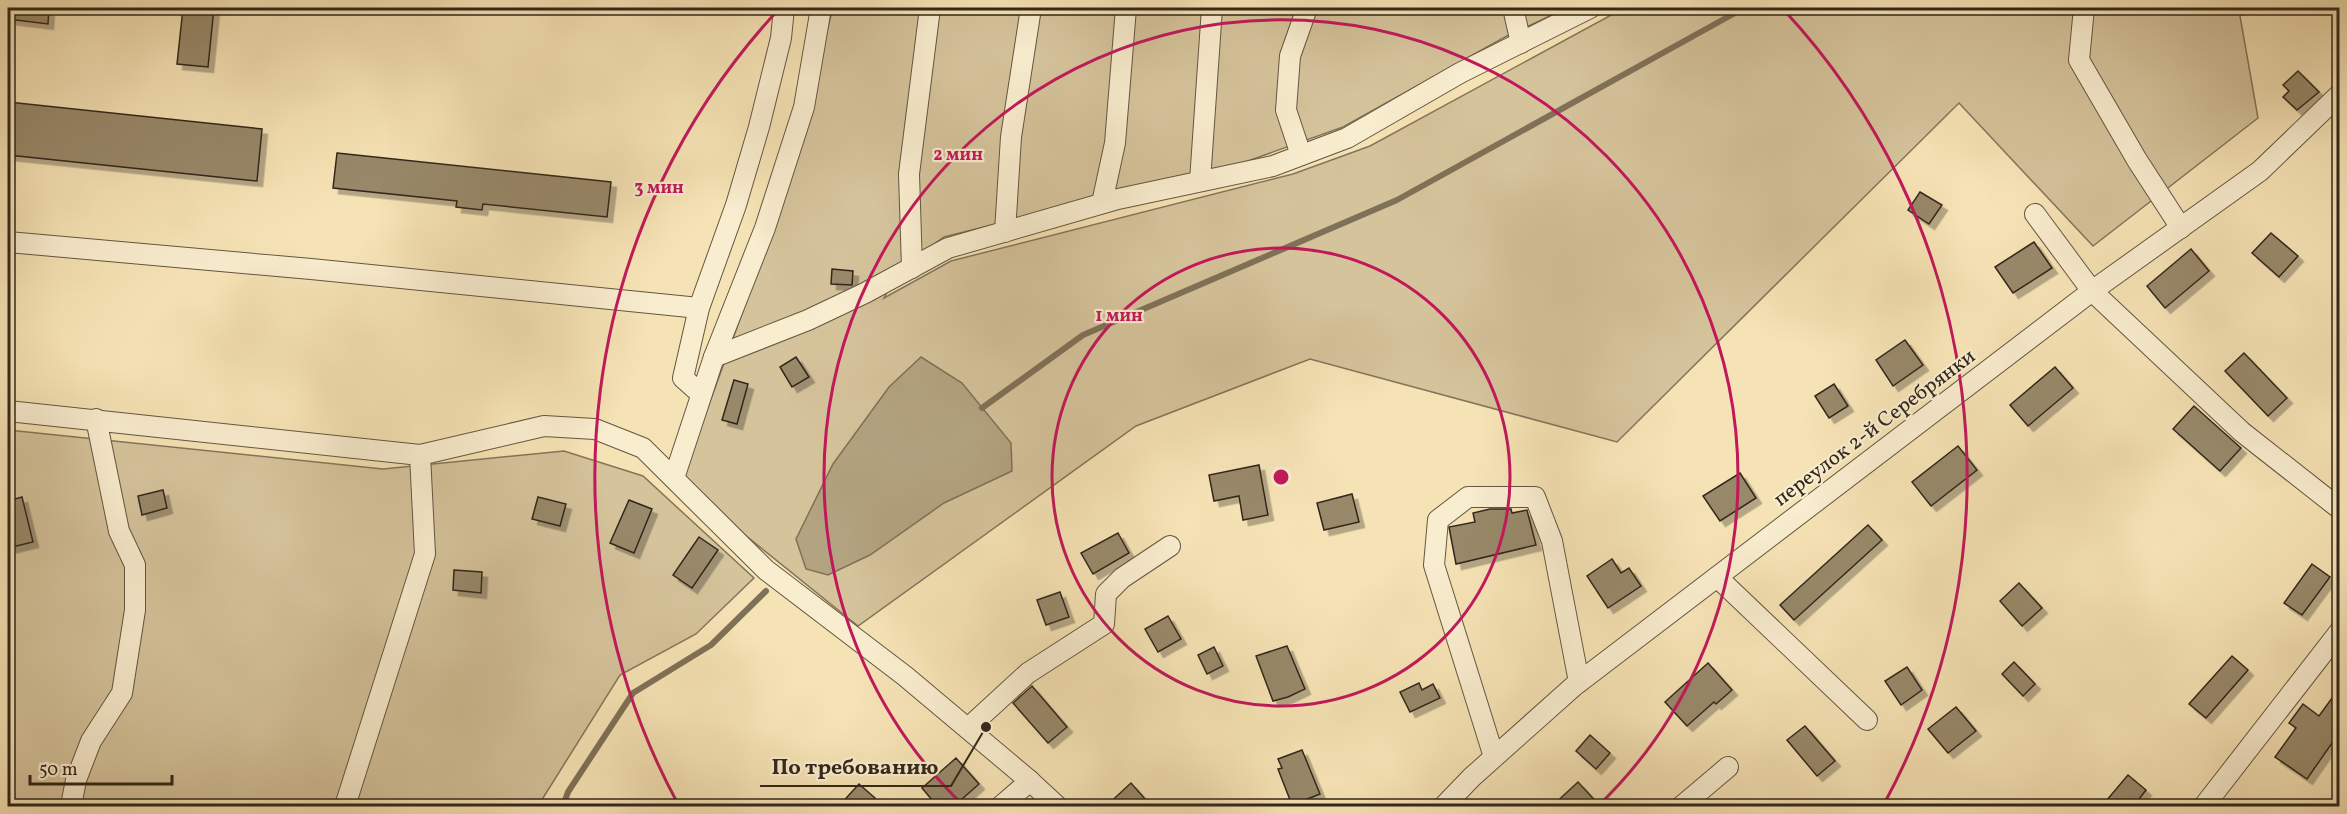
<svg xmlns="http://www.w3.org/2000/svg" width="2347" height="814" font-family="Vollkorn,serif">
<defs>
<filter id="shadow"><feDropShadow dx="5.5" dy="5.5" stdDeviation="0" flood-color="#0004"/></filter>
</defs>
<rect width="100%" height="100%" fill="#f6e3b5"/>
<filter id="stains"><feTurbulence type="fractalNoise" baseFrequency=".00333" numOctaves="4"/><feColorMatrix values="0 0 0 0 .2 0 0 0 0 .09 0 0 0 0 .02 0 0 0 .5 -.17"/></filter>
<radialGradient id="worn" r=".72"><stop offset=".6" stop-color="#630" stop-opacity="0"/><stop offset="1" stop-color="#630" stop-opacity=".3"/></radialGradient>
<!-- green -->
<g fill="#d5c39b" stroke="#84755a" stroke-width="1.5">
<path d="M833 8H1567L1505 37 1343 127 1245 162 944 237 900 269 884 298 951 261 1293 174 1370 146 1624 8H2251L2240 16 2258 118 2093 246 1959 103 1617 442 1310 359 1136 426 858 626 745 535 683 476 780 209Z"/>
<path d="M8 430 383 469 564 451 643 476 754 578 696 634 620 675 538 806H8Z"/>
</g>
<!-- water -->
<path fill="#b3a380" stroke="#7f7157" stroke-width="1.5" d="M921 357 962 383 1011 443 1012 471 944 503 870 555 828 575 806 569 796 539 833 464 889 387Z"/>
<g fill="none" stroke-linecap="round" stroke-linejoin="round">
<!-- stream -->
<g stroke="#7f7157" stroke-width="6">
<path d="M982 408 1083 335 1397 200 1744 8"/>
<path d="M563 806 568 792 633 693 711 645 766 591"/>
</g>
</g>
<!-- building -->
<g fill="#98896b" stroke="#32271a" stroke-width="1.5" filter="url(#shadow)">
<path d="M8 8H49L48 24 8 19Z"/>
<path d="M183 8H214L208 67 177 64Z"/>
<path d="M2298 71 2319 92 2297 110 2283 97 2289 91 2283 85Z"/>
<path d="M8 102 262 129 257 181 8 155Z"/>
<path d="M337 153 611 182 607 217 483 204 482 210 456 207 457 201 333 188Z"/>
<path d="M1920 192 1942 205 1929 224 1908 210Z"/>
<path d="M2271 233 2298 256 2279 277 2252 253Z"/>
<path d="M2034 242 2052 268 2013 293 1995 267Z"/>
<path d="M2191 249 2209 271 2165 308 2147 286Z"/>
<path d="M832 269 853 271 852 285 831 284Z"/>
<path d="M1905 340 1923 365 1893 386 1876 360Z"/>
<path d="M2244 353 2287 398 2268 416 2225 371Z"/>
<path d="M796 357 809 377 792 387 780 367Z"/>
<path d="M2055 367 2073 388 2028 426 2010 405Z"/>
<path d="M734 380 748 384 737 424 722 420Z"/>
<path d="M1834 384 1848 406 1829 418 1815 396Z"/>
<path d="M2194 406 2241 448 2220 471 2173 429Z"/>
<path d="M1958 446 1977 470 1931 506 1912 482Z"/>
<path d="M1259 465 1268 515 1243 520 1239 496 1214 501 1209 475Z"/>
<path d="M1740 473 1756 498 1720 521 1703 496Z"/>
<path d="M163 490 167 508 142 515 138 496Z"/>
<path d="M1352 494 1359 522 1324 530 1317 503Z"/>
<path d="M22 497 33 542 8 548V501Z"/>
<path d="M538 497 566 504 560 526 532 519Z"/>
<path d="M629 500 652 509 634 553 610 543Z"/>
<path d="M1490 509H1511L1512 513 1527 510 1536 545 1456 564 1449 527 1475 522 1473 513Z"/>
<path d="M1868 525 1882 540 1794 620 1780 605Z"/>
<path d="M1118 533 1129 553 1093 574 1081 553Z"/>
<path d="M699 537 718 550 692 588 673 575Z"/>
<path d="M1612 559 1621 573 1629 568 1641 586 1608 608 1587 576Z"/>
<path d="M2312 564 2330 577 2302 615 2284 603Z"/>
<path d="M454 570 482 572 481 593 453 590Z"/>
<path d="M2019 583 2042 608 2022 626 2000 601Z"/>
<path d="M1060 592 1069 617 1046 625 1037 600Z"/>
<path d="M1168 616 1181 639 1158 652 1145 629Z"/>
<path d="M1287 646 1305 689 1288 697 1273 701 1256 656Z"/>
<path d="M1214 647 1223 666 1207 674 1198 655Z"/>
<path d="M2232 656 2248 670 2206 718 2189 704Z"/>
<path d="M2014 662 2035 684 2023 696 2002 674Z"/>
<path d="M1708 663 1732 690 1716 704 1714 702 1687 726 1665 702Z"/>
<path d="M1907 667 1922 690 1901 705 1885 681Z"/>
<path d="M1419 683 1422 690 1433 684 1440 698 1410 712 1400 692Z"/>
<path d="M1032 686 1067 727 1048 743 1013 703Z"/>
<path d="M2340 687V748L2332 743 2307 779 2275 757 2296 728 2289 723 2303 704 2319 716Z"/>
<path d="M1956 707 1976 731 1948 753 1928 729Z"/>
<path d="M1805 726 1835 761 1817 776 1787 740Z"/>
<path d="M1590 735 1610 753 1596 769 1576 751Z"/>
<path d="M1302 750 1320 794 1292 805 1278 769 1282 768 1278 759Z"/>
<path d="M956 758 979 784 953 807H938L922 788Z"/>
<path d="M2128 775 2146 790 2133 807H2101Z"/>
<path d="M1578 782 1601 807H1551Z"/>
<path d="M1131 783 1152 807H1105Z"/>
<path d="M859 784 875 798 867 807H838Z"/>
</g>
<g fill="none" stroke-linecap="round" stroke-linejoin="round">
<defs>
<g id="minor">
<path d="M1513 8 1521 43"/>
<path d="M2084 8 2079 60 2137 160 2181 228"/>
<path d="M1301 155 1286 110 1290 56 1307 8"/>
<path d="M1200 181 1212 8"/>
<path d="M1102 203 1115 143 1126 8"/>
<path d="M2035 214 2092 291 2242 432 2340 509"/>
<path d="M1005 232 1011 137 1031 8"/>
<path d="M8 242 311 269 699 308"/>
<path d="M912 268 909 174 930 8"/>
<path d="M714 357 765 228 804 107 821 8"/>
<path d="M701 394 683 378 699 308 736 205 759 127 781 38 784 8"/>
<path d="M8 411 420 455 544 426 595 429 643 448 766 570 905 676 1030 781 1057 806"/>
<path d="M674 478 714 357 808 320 865 293 948 248 1118 199 1273 166 1347 138 1460 73 1590 8"/>
<path d="M1717 577 1867 720"/>
<path d="M968 728 1028 673 1104 624 1106 594 1122 578 1170 546"/>
<path d="M1494 757 1434 565 1438 520 1468 497H1535L1552 541 1579 682"/>
<path d="M71 806 76 780 91 741 122 693 135 610V565L119 531 96 419"/>
<path d="M345 806 425 554 420 455"/>
<path d="M1001 806 1030 781"/>
<path d="M1444 806 1472 777 1574 686 2092 291 2260 171 2340 94"/>
<path d="M1682 806 1728 767"/>
<path d="M2204 806 2340 631"/>
</g>
</defs>
<!-- minor casing -->
<use href="#minor" stroke="#635641" stroke-width="22"/>
<!-- minor -->
<use href="#minor" stroke="#f9edcf" stroke-width="20"/>
</g>
<!-- distance rings -->
<g fill="none" stroke="#c2185b" stroke-width="3">
<circle cx="1281" cy="477" r="229"/>
<path d="M964 806A457 457 0 1 1 1598 806"/>
<path d="M678 804A686 686 0 0 1 779 9M1783 9A686 686 0 0 1 1884 804"/>
</g>
<g text-anchor="middle" stroke-width="4.5" stroke-linejoin="round" paint-order="stroke">
<!-- street labels -->
<g font-size="21" fill="#32271a" stroke="#f9edcf">
<text transform="translate(1874 427) rotate(-37)" y="7">переулок 2-й Серебрянки</text>
</g>
</g>
<circle cx="1281" cy="477" r="9" fill="#c2185b" stroke="#f9edcf" stroke-width="3"/>
<g font-size="18" text-anchor="middle" font-weight="bold" fill="#c2185b" stroke="#f9edcf" stroke-width="4.5" stroke-linejoin="round" paint-order="stroke">
<text x="958" y="160">2 мин</text>
<text x="659" y="193">3 мин</text>
<text x="1119" y="321">1 мин</text>
</g>
<!-- callouts -->
<path fill="none" stroke="#32271a" stroke-width="2" d="M986 727L951 786H760"/>
<circle fill="#32271a" stroke="#f9edcf" stroke-width="2" cx="986" cy="727" r="6"/>
<g font-size="22" text-anchor="middle" font-weight="bold" fill="#32271a" stroke="#f9edcf" stroke-width="4.5" stroke-linejoin="round" paint-order="stroke">
<text x="855" y="774">По требованию</text>
</g>
<!-- margin -->
<rect width="2347" height="814" fill="none" stroke="#f6e3b5" stroke-width="30"/>
<rect x="9" y="9" width="2329" height="796" fill="none" stroke="#32271a" stroke-width="3"/>
<rect x="15" y="15" width="2317" height="784" fill="none" stroke="#32271a" stroke-width="1.5"/>
<!-- scale -->
<path d="M30 775v9h142v-9" fill="none" stroke="#32271a" stroke-width="3"/>
<text x="39" y="775" font-size="18" fill="#32271a" stroke="#f9edcf" stroke-width="4.5" paint-order="stroke">50 m</text>
<rect width="100%" height="100%" filter="url(#stains)"/>
<rect width="100%" height="100%" fill="url(#worn)"/>
</svg>
